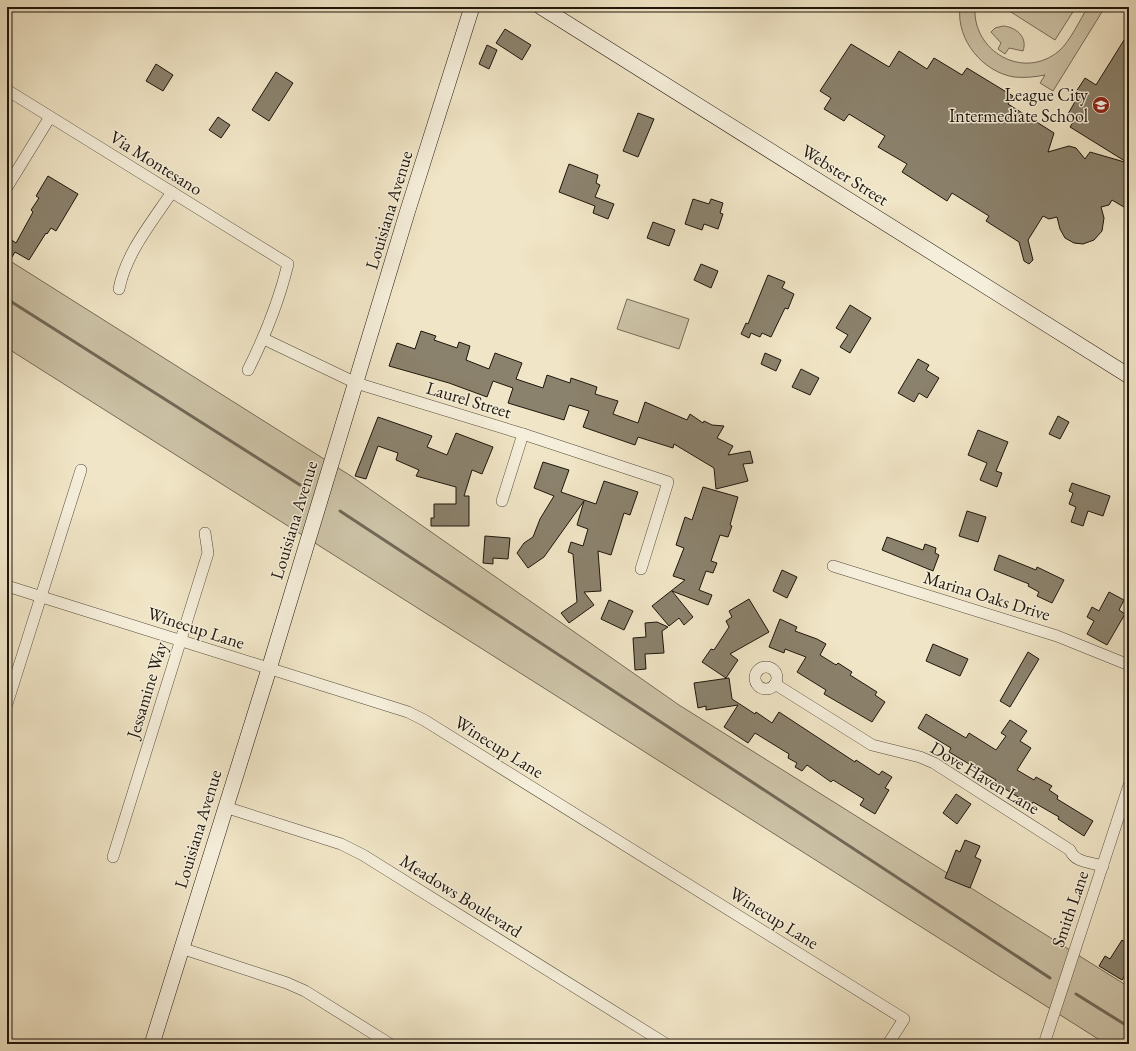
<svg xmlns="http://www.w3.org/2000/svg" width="1136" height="1051" font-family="'EB Garamond',serif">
<rect width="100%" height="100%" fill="#f0e5c6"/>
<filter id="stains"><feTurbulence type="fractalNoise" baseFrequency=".005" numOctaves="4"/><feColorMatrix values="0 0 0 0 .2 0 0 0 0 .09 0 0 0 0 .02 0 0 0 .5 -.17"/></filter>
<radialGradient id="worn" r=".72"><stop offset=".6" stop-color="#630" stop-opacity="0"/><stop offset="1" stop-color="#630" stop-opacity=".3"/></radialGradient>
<!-- green -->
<g fill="#ccc2a6" stroke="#756c59">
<path d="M960 7H975C972 51 1023 81 1059 51 1071 40 1079 21 1088 7H1105L1053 91 1040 83 1045 75C1035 77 1025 78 1014 77 983 72 956 40 960 7Z"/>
<path d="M1003 7H1076L1055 40Z"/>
<path d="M1003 26C1016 27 1028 37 1023 51L1009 48 1005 54 998 49 1001 43 991 32 995 28Z"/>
<path d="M7 259 351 476 679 705 1129 987V1044H1106L7 348Z"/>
<path d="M627 299 689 319 679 349 617 329Z"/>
</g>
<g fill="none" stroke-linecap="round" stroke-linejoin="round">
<!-- stream -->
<g stroke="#716856" stroke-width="3">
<path d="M7 299 300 485"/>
<path d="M340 511 1050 978"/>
<path d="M1076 994 1129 1027"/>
</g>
</g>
<!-- building -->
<g fill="#8b826d" stroke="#1e160c">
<path d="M505 29 531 45 522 60 496 43Z"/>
<path d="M1129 32V210L1112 200 1109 205 1101 207 1104 218 1102 231 1094 240 1083 244 1074 243 1065 238 1060 229 1057 217 1049 219 1043 216 1028 240 1033 260 1029 264 1024 261 1019 242 986 221 989 216 952 193 947 201 902 172 907 164 878 147 885 136 849 114 844 121 824 109 831 98 820 91 851 44 889 67 899 51 927 69 934 58 962 75 967 68 1013 96 1008 104 1054 133 1048 152 1069 146 1076 148 1085 159 1090 152 1128 163 1070 127 1075 119 1068 114 1076 100 1072 98 1085 78 1096 85Z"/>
<path d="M487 45 497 50 489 69 479 64Z"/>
<path d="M156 64 173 75 163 91 146 81Z"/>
<path d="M276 72 293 83 269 121 252 110Z"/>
<path d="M638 113 654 119 638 157 623 151Z"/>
<path d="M218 117 230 125 221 138 209 130Z"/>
<path d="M569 164 598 175 596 183 600 185 595 197 614 204 608 219 593 213 595 206 559 192Z"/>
<path d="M48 176 78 194 56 231 51 228 47 234 46 233 29 260 15 252 7 265V237L16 243 33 212 31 210 39 198 36 196Z"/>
<path d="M693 199 709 204 711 199 723 203 720 213 723 214 718 229 704 224 702 230 685 224Z"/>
<path d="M653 222 675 230 669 246 647 238Z"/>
<path d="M701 264 718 271 711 288 694 280Z"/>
<path d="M768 275 785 282 782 288 794 294 788 309 785 308 771 337 762 333 760 337 751 333 749 338 741 334 746 323 748 324Z"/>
<path d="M850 305 871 318 850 353 840 347 848 335 836 328Z"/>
<path d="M421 331 436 336 434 340 457 348 459 342 470 346 466 360 489 369 495 353 522 363 516 379 543 388 547 375 570 383 571 378 597 387 595 394 618 401 613 414 638 423 645 402 687 420 690 414 703 423 704 421 712 425 724 426 717 438 733 446 728 455 750 451 753 463 743 464 748 481 716 489 714 468 674 444 673 448 638 437 635 445 583 427 589 411 569 405 564 420 508 403 513 388 493 381 487 397 449 383 389 366 397 343 415 349Z"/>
<path d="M765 353 781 360 776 371 761 364Z"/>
<path d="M918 359 929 365 926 370 939 378 927 398 919 393 914 402 898 393Z"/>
<path d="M801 369 819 378 810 395 792 387Z"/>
<path d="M1058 416 1069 422 1060 439 1049 434Z"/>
<path d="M378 417 432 436 427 447 447 455 456 433 493 447 482 474 472 470 464 496H469V526H431V518H434V504H456V487L416 476 419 470 396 460 398 453 378 446 366 479 355 476Z"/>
<path d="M978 430 1008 442 996 471 1002 473 997 487 980 480 987 463 968 455Z"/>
<path d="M543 462 569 470 561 492 584 500 596 504 604 481 638 492 630 515 624 513 611 555 598 551 601 591 584 592 594 605 569 623 561 613 577 602 573 554 568 552 571 542 583 546 588 529 577 525 584 501 544 557 528 568 517 553 524 543 533 537 540 519 554 496 534 488Z"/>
<path d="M1072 483 1110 496 1103 516 1088 511 1083 526 1071 522 1076 507 1069 504 1073 493 1069 491Z"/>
<path d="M703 487 738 497 730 525 732 526 728 537 720 535 711 561 717 563 713 573 706 571 699 590 712 595 708 605 672 591 693 617 684 625 679 618 669 626 652 606 685 580 673 576 684 548 676 545 685 517 692 520Z"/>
<path d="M967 511 986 517 978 542 959 536Z"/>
<path d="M485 536 510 538 508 559 493 558V564L483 563Z"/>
<path d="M887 537 923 550 925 544 936 548 935 553 939 555 933 571 882 550Z"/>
<path d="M999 555 1036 570 1037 567 1064 580 1052 603 1037 596 1039 592 1028 586 1029 584 994 570Z"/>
<path d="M782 570 797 577 787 598 773 591Z"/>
<path d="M1109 592 1124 600 1119 610 1125 614 1107 645 1087 634 1094 621 1087 617 1092 607 1099 611Z"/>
<path d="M749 599 769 632 730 654 738 660 726 678 702 662 711 649 714 650 729 627 726 621 732 617 729 611Z"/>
<path d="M609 600 633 611 624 630 601 619Z"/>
<path d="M780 619 797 627 795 631 817 639 826 644 820 655 836 665 838 663 852 672 850 675 877 692 875 695 885 702 872 722 824 694 826 690 797 672 806 657 785 649 784 653 769 647Z"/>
<path d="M657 622 668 627 662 631 664 653 645 654 646 669 635 670 633 638 646 637 645 623Z"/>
<path d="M933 644 968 659 960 676 926 661Z"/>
<path d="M1028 652 1039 659 1010 707 1000 701Z"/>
<path d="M729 678 732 699 755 714 756 712 772 723 779 712 855 762 856 760 879 775 882 771 892 777 885 788 889 790 875 814 860 805 864 799 833 780 831 782 807 765 802 771 795 767 797 763 788 758 789 754 755 733 748 743 724 727 738 705 706 710V706L698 708 694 683Z"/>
<path d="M926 714 966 738 969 733 996 750 1006 736 1001 733 1010 720 1027 731 1020 741 1031 748 1017 770 1034 780 1036 777 1052 786 1049 790 1058 796 1057 799 1093 821 1084 836 1058 819 1059 817 1033 802 1031 805 994 782 996 780 949 752 951 748 918 728Z"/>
<path d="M956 794 971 804 957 824 943 813Z"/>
<path d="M965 840 980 846 975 857 981 860 970 888 945 878 956 850 960 852Z"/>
<path d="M1122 940 1129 945V969L1122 980 1099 966 1105 956 1110 959Z"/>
</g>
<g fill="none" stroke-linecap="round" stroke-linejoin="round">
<defs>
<g id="street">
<path d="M7 90 288 264C279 301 265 336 248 370"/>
<path d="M7 187 50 117"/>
<path d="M119 289C126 253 152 222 172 192"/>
<path d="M264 339 356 383 523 434 668 482 641 569"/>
<path d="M502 501 523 434"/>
<path d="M833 566 1057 636 1129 665"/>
<path d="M7 586 408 712 424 720 904 1019 888 1044"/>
<circle cx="766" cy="678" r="11"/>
<path d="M775 684 872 745 920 757 934 763 1070 850C1075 863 1091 862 1103 866"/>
<path d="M7 704 81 470"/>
<path d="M225 807 341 844 363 855 666 1044"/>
<path d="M113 857 208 553 205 533"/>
<path d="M181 948 287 983 305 991 390 1044"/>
<path d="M1044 1044 1129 785"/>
</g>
<g id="secondary">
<path d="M541 7 1129 376"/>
<path d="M152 1044 269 669 407 213 472 7"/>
</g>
</defs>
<!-- street casing -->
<use href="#street" stroke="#524a3a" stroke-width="12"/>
<!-- secondary casing -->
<use href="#secondary" stroke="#1e160c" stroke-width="16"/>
<!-- street -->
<use href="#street" stroke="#f5eeda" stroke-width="11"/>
<!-- secondary -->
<use href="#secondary" stroke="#f5eeda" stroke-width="15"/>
</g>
<!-- icons -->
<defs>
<symbol id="school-disc" viewBox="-11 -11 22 22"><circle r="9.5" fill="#8f2418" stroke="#f5eeda"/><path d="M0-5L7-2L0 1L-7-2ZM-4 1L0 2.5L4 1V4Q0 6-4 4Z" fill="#fff"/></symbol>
</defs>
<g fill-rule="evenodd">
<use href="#school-disc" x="1091" y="95" width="20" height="20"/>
</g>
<g text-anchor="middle" stroke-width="3" stroke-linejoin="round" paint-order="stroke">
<!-- poi labels -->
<g font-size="18" fill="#1e160c" stroke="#f5eeda" text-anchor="end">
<text x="1088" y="101">League City<tspan x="1088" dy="21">Intermediate School</tspan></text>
</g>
<!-- street labels -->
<g font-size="18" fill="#1e160c" stroke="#f5eeda">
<text transform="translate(156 163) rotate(32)" y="6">Via Montesano</text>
<text transform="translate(845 175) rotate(32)" y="6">Webster Street</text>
<text transform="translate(389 210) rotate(-73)" y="6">Louisiana Avenue</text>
<text transform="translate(469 400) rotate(17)" y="6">Laurel Street</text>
<text transform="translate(294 520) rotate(-73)" y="6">Louisiana Avenue</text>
<text transform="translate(987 596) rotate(17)" y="6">Marina Oaks Drive</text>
<text transform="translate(196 628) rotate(18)" y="6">Winecup Lane</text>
<text transform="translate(147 690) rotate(-73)" y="6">Jessamine Way</text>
<text transform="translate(499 747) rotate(32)" y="6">Winecup Lane</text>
<text transform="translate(985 778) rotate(31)" y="6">Dove Haven Lane</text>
<text transform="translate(198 829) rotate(-73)" y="6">Louisiana Avenue</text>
<text transform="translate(461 896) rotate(32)" y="6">Meadows Boulevard</text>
<text transform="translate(1070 909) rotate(-71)" y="6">Smith Lane</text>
<text transform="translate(774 918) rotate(32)" y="6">Winecup Lane</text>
</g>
</g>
<!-- margin -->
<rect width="1136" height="1051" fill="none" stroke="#f0e5c6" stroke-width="24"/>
<rect x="8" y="8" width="1120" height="1035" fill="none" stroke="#1e160c" stroke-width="2"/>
<rect x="12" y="12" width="1112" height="1027" fill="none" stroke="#1e160c"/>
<rect width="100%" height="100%" filter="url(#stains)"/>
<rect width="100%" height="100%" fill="url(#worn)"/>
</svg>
